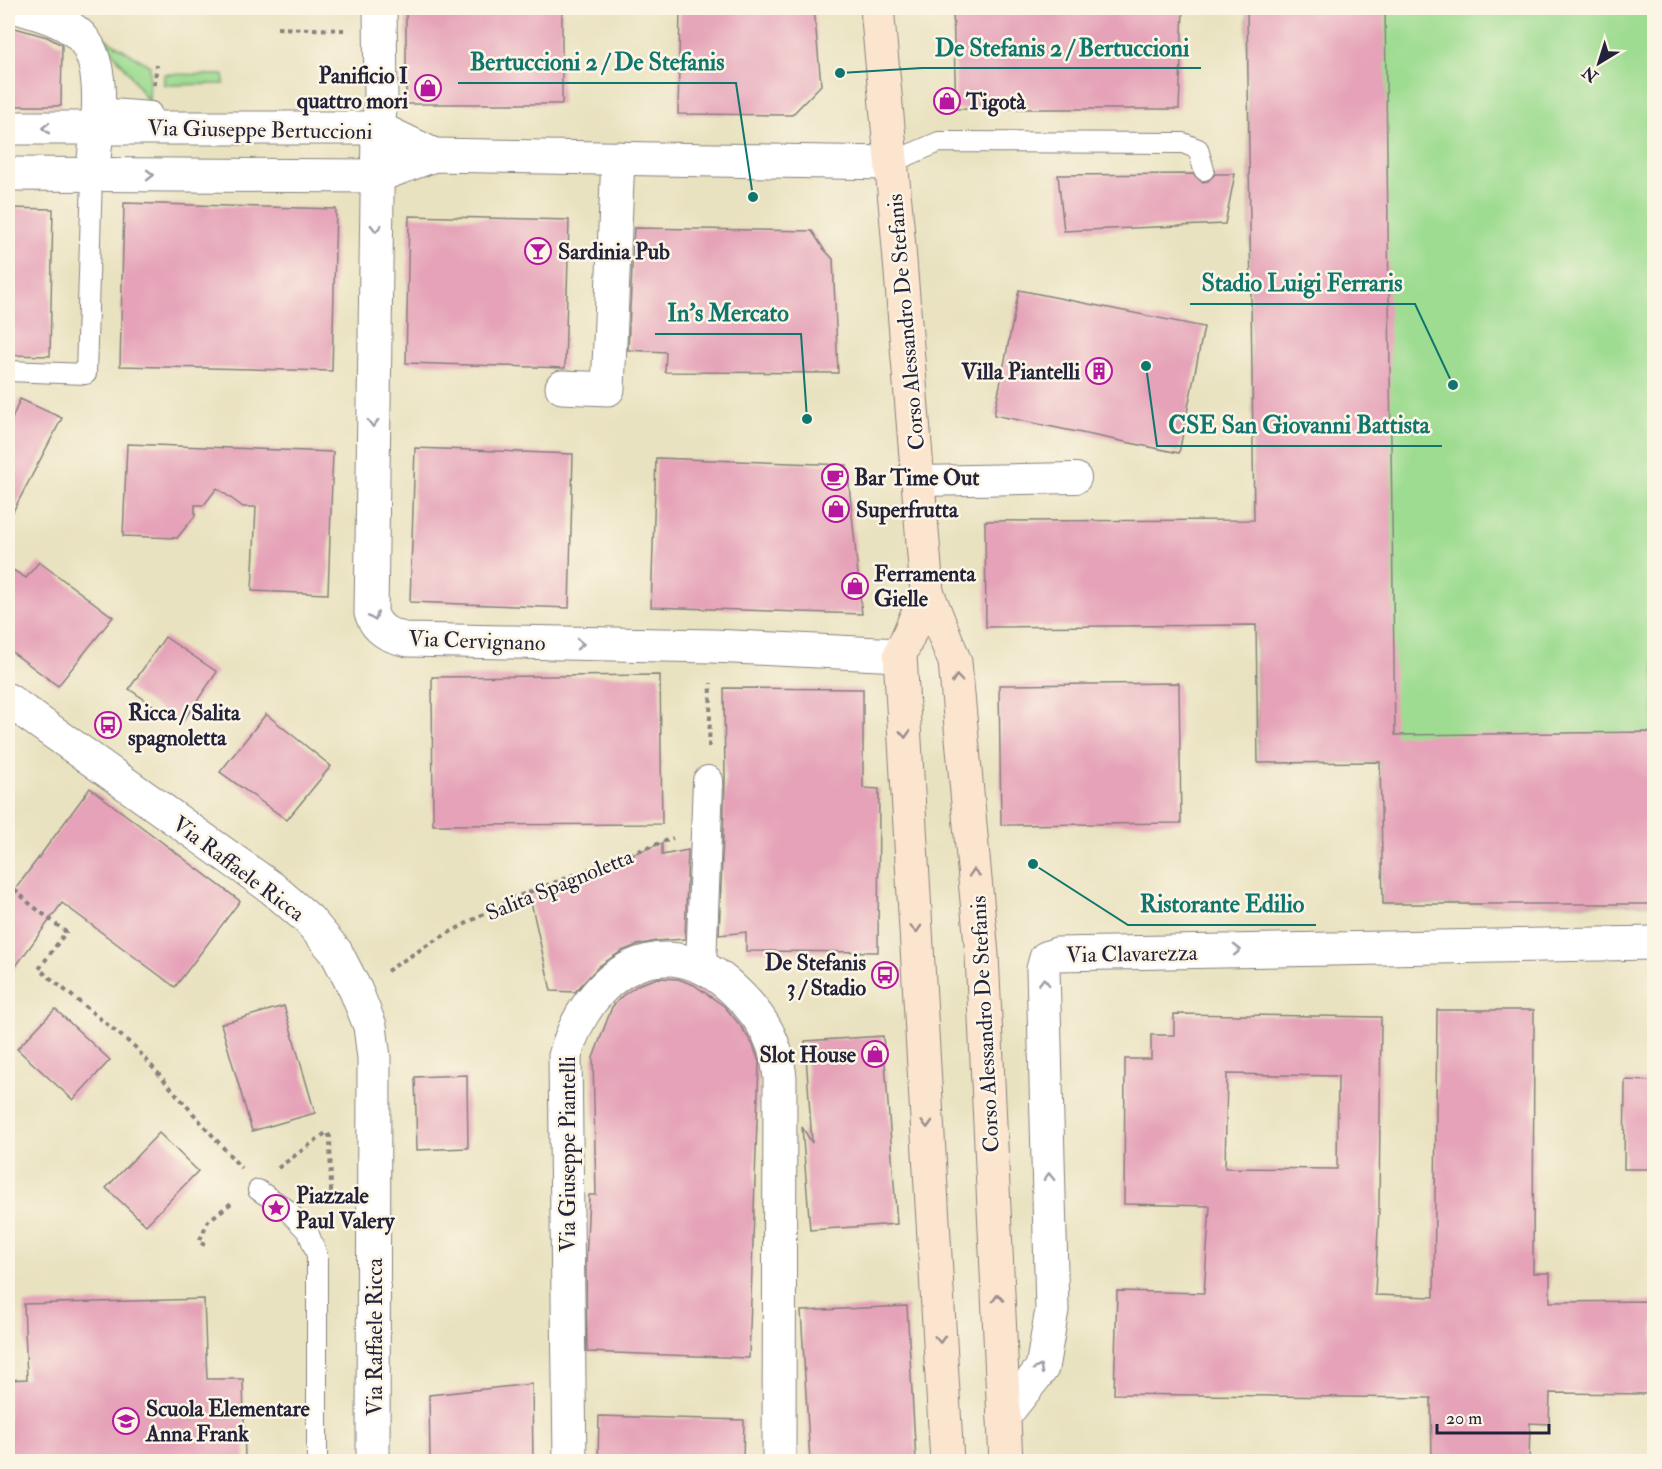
<svg xmlns="http://www.w3.org/2000/svg" width="1662" height="1469" font-family="'IM FELL Double Pica',serif">
<rect width="100%" height="100%" fill="#fcf5e5"/>
<filter id="ink" filterUnits="userSpaceOnUse"><feTurbulence type="fractalNoise" baseFrequency=".0167" numOctaves="2"/><feDisplacementMap in="SourceGraphic" scale="12" xChannelSelector="R" yChannelSelector="G"/><feConvolveMatrix kernelMatrix="1 2 1 2 8 2 1 2 1" color-interpolation-filters="sRGB"/></filter>
<filter id="wash" filterUnits="userSpaceOnUse"><feTurbulence type="fractalNoise" baseFrequency=".008" numOctaves="4" result="noise"/><feDisplacementMap in="SourceGraphic" scale="24" xChannelSelector="R" yChannelSelector="G"/><feGaussianBlur stdDeviation="1.35" result="paint"/><feColorMatrix in="noise" values="0 0 0 0 0 0 0 0 0 0 0 0 0 0 0 0 0 1.4 0 .05"/><feComposite in="paint" operator="in"/></filter>
<g filter="url(#wash)">
<rect width="100%" height="100%" fill="#e9e2c0"/>
<!-- green -->
<g fill="#9edc91" stroke="#607f66" stroke-width="1.5">
<path d="M1247 8H1654V904H1383L1380 762 1258 763Z"/>
<path d="M98 34 150 66 149 103 127 70Z"/>
<path d="M164 74 224 75V84L164 85Z"/>
</g>
<g id="blocks">
<!-- building -->
<g fill="#e5a2b8" fill-rule="evenodd">
<rect x="406" y="8" width="156" height="96"/>
<path d="M680 8H814L821 85 792 115 678 114Z"/>
<path d="M953 8H1183L1179 109H956Z"/>
<path d="M1247 8H1385L1395 735 1654 732V904H1383L1380 762 1258 763 1256 625 986 627 985 521 1254 520Z"/>
<path d="M8 26 47 37 62 45 61 106H8Z"/>
<path d="M1193 174 1202 182 1208 181 1215 174H1235L1225 224 1064 231 1058 175Z"/>
<path d="M124 203 336 209 332 371 120 366Z"/>
<path d="M8 208 53 209 50 356 8 355Z"/>
<path d="M409 216 569 220 565 368 406 363Z"/>
<path d="M634 228 812 231 823 248 833 259 838 373 665 372 666 352 628 350Z"/>
<path d="M1019 290 1204 327 1179 453 994 415Z"/>
<path d="M20 399 62 418 8 521V429Z"/>
<path d="M127 444 333 452 328 594 252 591 256 507H243L217 488 204 505H195V516L177 538 123 536Z"/>
<path d="M415 448 573 454 569 608 410 602Z"/>
<path d="M656 458 847 465 862 614 651 607Z"/>
<path d="M39 562 113 617 58 686 8 649V567L26 578Z"/>
<path d="M165 637 217 672 181 724 129 689Z"/>
<path d="M660 675 662 824 433 825 432 677Z"/>
<path d="M1179 683 1181 823 1001 825 999 685Z"/>
<path d="M724 688 863 689V788L879 789 878 952 746 951V932L719 935 725 782Z"/>
<path d="M266 714 331 766 287 820 220 772Z"/>
<path d="M90 788 240 901 175 987 62 903 8 977V899Z"/>
<path d="M662 843V855L688 850 685 939 656 941 637 945 622 951 599 966 575 992 551 991 529 893Z"/>
<path d="M658 978 678 979 694 985 724 1006 740 1025 753 1045 759 1062 749 1358 587 1352 586 1263 589 1195H596L593 1058 612 1007 622 996 640 984Z"/>
<path d="M284 1006 315 1113 252 1131 221 1024Z"/>
<path d="M55 1009 110 1060 73 1100 17 1049Z"/>
<path d="M1437 1010H1534L1533 1273H1550V1302L1654 1301V1394L1550 1393 1549 1424 1530 1423 1529 1461H1432L1431 1398 1114 1394 1117 1291 1204 1293 1210 1206 1124 1204 1125 1059H1151V1035H1174V1014L1381 1017 1379 1208 1375 1295 1434 1297ZM1227 1074 1338 1076 1337 1169 1225 1168Z"/>
<path d="M883 1036 897 1224 810 1230 802 1127 812 1143 805 1041Z"/>
<path d="M467 1075 468 1148 417 1150 415 1077Z"/>
<path d="M1625 1080 1654 1081V1169H1624Z"/>
<path d="M159 1133 198 1171 146 1225 106 1188Z"/>
<path d="M204 1299 207 1379H243L245 1461H8V1380L27 1379 24 1304Z"/>
<path d="M907 1306 916 1461H810L801 1311Z"/>
<path d="M532 1384 533 1461H430L429 1395Z"/>
<path d="M599 1416 744 1420 743 1461H598Z"/>
</g>
</g>
</g>
<g filter="url(#ink)">
<use href="#blocks" fill-opacity="0" stroke="#86827e" stroke-width="1.5"/>
<g fill="none" stroke-linecap="round" stroke-linejoin="round">
<defs>
<g id="service">
<path d="M98 108 151 112"/>
<path d="M890 163 939 142 1183 143 1198 149 1204 170"/>
<path d="M8 371 86 374 92 175"/>
<path d="M258 1190 285 1208 308 1232 317 1255V1462"/>
</g>
<g id="pedestrian">
<path d="M919 481 1076 478"/>
<path d="M701 966 708 781"/>
</g>
<g id="minor">
<path d="M20 8C39 14 60 19 76 32 111 59 96 136 92 175"/>
<path d="M380 8 381 101 378 128 371 613C377 631 390 636 408 640L712 646 900 655"/>
<path d="M562 387 608 389 618 158"/>
<path d="M8 700 272 888 308 919 336 952 356 991 370 1026 374 1058 373 1462"/>
<path d="M1004 1416 1042 1368 1052 1310 1043 969 1046 958 1057 954 1654 943"/>
<path d="M570 1462 565 1056C587 974 664 922 735 991 753 1008 768 1027 775 1051 778 1060 779 1069 780 1078L779 1462"/>
</g>
<g id="tertiary">
<path d="M8 128H378L434 155"/>
<path d="M8 174 377 176 434 155 890 163"/>
</g>
<g id="secondary">
<path d="M877 8 897 224 927 592 955 662 982 955 1006 1462"/>
<path d="M927 592 900 655 947 1462"/>
</g>
</defs>
<!-- service casing -->
<use href="#service" stroke="#86827e" stroke-width="22"/>
<!-- pedestrian casing -->
<use href="#pedestrian" stroke="#86827e" stroke-width="32"/>
<!-- minor casing -->
<use href="#minor" stroke="#86827e" stroke-width="35"/>
<!-- tertiary casing -->
<use href="#tertiary" stroke="#86827e" stroke-width="35"/>
<!-- secondary casing -->
<use href="#secondary" stroke="#86827e" stroke-width="35"/>
<!-- path -->
<g stroke="#86827e" stroke-width="4" stroke-dasharray="4.5 4.5" stroke-linecap="butt">
<path d="M277 28 344 30"/>
<path d="M154 85 157 65"/>
<path d="M709 747 711 683"/>
<path d="M8 883 29 903 66 932 39 969 135 1047 241 1168"/>
<path d="M387 971 434 941 513 898 673 838"/>
<path d="M278 1168 327 1132 330 1137 331 1191 337 1195"/>
<path d="M205 1245 199 1242 208 1221 234 1201"/>
</g>
<!-- service -->
<use href="#service" stroke="#fff" stroke-width="20"/>
<!-- pedestrian -->
<use href="#pedestrian" stroke="#fff" stroke-width="30"/>
<!-- minor -->
<use href="#minor" stroke="#fff" stroke-width="33"/>
<!-- tertiary -->
<use href="#tertiary" stroke="#fff" stroke-width="33"/>
<!-- secondary -->
<use href="#secondary" stroke="#fce5cf" stroke-width="33"/>
</g>
<!-- one-way arrows -->
<defs><path id="oneway-chevron" d="M-2-3.5L2.5 0L-2 3.5" fill="none" stroke-width="1.6" stroke-linecap="round" stroke-linejoin="round" transform="scale(1.5)"/></defs>
<g stroke="#9c9ca7">
<use href="#oneway-chevron" transform="translate(46 128) rotate(180)"/>
<use href="#oneway-chevron" transform="translate(150 175)"/>
<use href="#oneway-chevron" transform="translate(376 228) rotate(91)"/>
<use href="#oneway-chevron" transform="translate(373 423) rotate(91)"/>
<use href="#oneway-chevron" transform="translate(374 617) rotate(68)"/>
<use href="#oneway-chevron" transform="translate(580 644) rotate(1)"/>
<use href="#oneway-chevron" transform="translate(1237 950) rotate(-1)"/>
<use href="#oneway-chevron" transform="translate(1044 982) rotate(-91)"/>
<use href="#oneway-chevron" transform="translate(1049 1177) rotate(-91)"/>
<use href="#oneway-chevron" transform="translate(1039 1369) rotate(-63)"/>
</g>
<g stroke="#9a8d8c">
<use href="#oneway-chevron" transform="translate(957 679) rotate(-95)"/>
<use href="#oneway-chevron" transform="translate(905 734) rotate(87)"/>
<use href="#oneway-chevron" transform="translate(974 873) rotate(-95)"/>
<use href="#oneway-chevron" transform="translate(916 929) rotate(87)"/>
<use href="#oneway-chevron" transform="translate(927 1124) rotate(87)"/>
<use href="#oneway-chevron" transform="translate(998 1298) rotate(-93)"/>
<use href="#oneway-chevron" transform="translate(940 1339) rotate(87)"/>
</g>
</g>
<!-- icons -->
<defs>
<symbol id="shop-ring" viewBox="-11 -11 22 22"><circle r="9.5" fill="#fcf5e5" stroke="#b5179e" stroke-width="1.5"/><path d="M-5-2.5h2.3a2.7 3.5 0 0 1 5.4 0H5L5.5 6h-11ZM-1.5-2.5h3a1.5 2.3 0 0 0-3 0Z" fill="#b5179e"/></symbol>
<symbol id="bar-ring" viewBox="-11 -11 22 22"><circle r="9.5" fill="#fcf5e5" stroke="#b5179e" stroke-width="1.5"/><path d="M-6-5H6L.8 .8V4.5H3.5V6h-7V4.5H-.8V.8Z" fill="#b5179e"/></symbol>
<symbol id="building-ring" viewBox="-11 -11 22 22"><circle r="9.5" fill="#fcf5e5" stroke="#b5179e" stroke-width="1.5"/><path d="M-4-6H4V6H1V3H-1V6H-4ZM-2.5-4.3h1.7v1.8h-1.7ZM.8-4.3h1.7v1.8H.8ZM-2.5-1h1.7V.8h-1.7ZM.8-1h1.7V.8H.8Z" fill="#b5179e"/></symbol>
<symbol id="cafe-ring" viewBox="-11 -11 22 22"><circle r="9.5" fill="#fcf5e5" stroke="#b5179e" stroke-width="1.5"/><path d="M-5.5-4.5H6V0H3Q3 3.5 0 3.5H-2.5Q-5.5 3.5-5.5 0ZM3-3.2v2h1.7v-2ZM-6 4.5H4V6H-6Z" fill="#b5179e"/></symbol>
<symbol id="bus-ring" viewBox="-11 -11 22 22"><circle r="9.5" fill="#fcf5e5" stroke="#b5179e" stroke-width="1.5"/><path d="M-5-6H5V4H4V6H2V4H-2V6H-4V4H-5ZM-3.5-4V0h7V-4ZM-3.5 1.2v1.5H-2V1.2ZM2 1.2v1.5H3.5V1.2Z" fill="#b5179e"/></symbol>
<symbol id="sight-ring" viewBox="-11 -11 22 22"><circle r="9.5" fill="#fcf5e5" stroke="#b5179e" stroke-width="1.5"/><path d="M0-6L1.8-2.2L6-1.7L2.9 1.2L3.7 5.4L0 3.3L-3.7 5.4L-2.9 1.2L-6-1.7L-1.8-2.2Z" fill="#b5179e"/></symbol>
<symbol id="school-ring" viewBox="-11 -11 22 22"><circle r="9.5" fill="#fcf5e5" stroke="#b5179e" stroke-width="1.5"/><path d="M0-5L7-2L0 1L-7-2ZM-4 1L0 2.5L4 1V4Q0 6-4 4Z" fill="#b5179e"/></symbol>
</defs>
<g fill-rule="evenodd">
<use href="#shop-ring" x="413" y="73" width="30" height="30"/>
<use href="#shop-ring" x="932" y="86" width="30" height="30"/>
<use href="#bar-ring" x="523" y="236" width="30" height="30"/>
<use href="#building-ring" x="1084" y="356" width="30" height="30"/>
<use href="#cafe-ring" x="820" y="462" width="30" height="30"/>
<use href="#shop-ring" x="821" y="494" width="30" height="30"/>
<use href="#shop-ring" x="840" y="571" width="30" height="30"/>
<use href="#bus-ring" x="93" y="710" width="30" height="30"/>
<use href="#bus-ring" x="870" y="960" width="30" height="30"/>
<use href="#shop-ring" x="860" y="1039" width="30" height="30"/>
<use href="#sight-ring" x="261" y="1193" width="30" height="30"/>
<use href="#school-ring" x="111" y="1406" width="30" height="30"/>
</g>
<g text-anchor="middle" stroke-width="5" stroke-linejoin="round" paint-order="stroke">
<!-- poi labels -->
<g font-size="22" font-weight="bold" fill="#22223b" stroke="#fcf5e5" text-anchor="start">
<text x="408" y="83" text-anchor="end">Panificio I<tspan x="408" dy="25">quattro mori</tspan></text>
<text x="966" y="109">Tigotà</text>
<text x="558" y="259">Sardinia Pub</text>
<text x="1080" y="379" text-anchor="end">Villa Piantelli</text>
<text x="854" y="485">Bar Time Out</text>
<text x="856" y="517">Superfrutta</text>
<text x="874" y="581">Ferramenta<tspan x="874" dy="25">Gielle</tspan></text>
<text x="128" y="720">Ricca / Salita<tspan x="128" dy="25">spagnoletta</tspan></text>
<text x="866" y="970" text-anchor="end">De Stefanis<tspan x="866" dy="25">3 / Stadio</tspan></text>
<text x="856" y="1062" text-anchor="end">Slot House</text>
<text x="296" y="1203">Piazzale<tspan x="296" dy="25">Paul Valery</tspan></text>
<text x="146" y="1416">Scuola Elementare<tspan x="146" dy="25">Anna Frank</tspan></text>
</g>
<!-- street labels -->
<g font-size="22" fill="#22223b" stroke="#fcf5e5">
<text transform="translate(260 129) rotate(1)" y="8">Via Giuseppe Bertuccioni</text>
<text transform="translate(905 322) rotate(-95)" y="8">Corso Alessandro De Stefanis</text>
<text transform="translate(477 640) rotate(2)" y="8">Via Cervignano</text>
<text transform="translate(239 868) rotate(37)" y="8">Via Raffaele Ricca</text>
<text transform="translate(559 884) rotate(-22)" y="8">Salita Spagnoletta</text>
<text transform="translate(1132 953) rotate(-1)" y="8">Via Clavarezza</text>
<text transform="translate(984 1024) rotate(-93)" y="8">Corso Alessandro De Stefanis</text>
<text transform="translate(567 1154) rotate(-90)" y="8">Via Giuseppe Piantelli</text>
<text transform="translate(374 1337) rotate(-90)" y="8">Via Raffaele Ricca</text>
</g>
</g>
<!-- callouts -->
<path fill="none" stroke="#0f766e" stroke-width="2" d="M840 73L922 68H1201M753 197L736 83H458M1453 385L1415 304H1190M807 419L801 334H655M1146 366L1157 446H1442M1033 864L1128 925H1316"/>
<g fill="#0f766e" stroke="#fcf5e5" stroke-width="2">
<circle cx="840" cy="73" r="6"/>
<circle cx="753" cy="197" r="6"/>
<circle cx="1453" cy="385" r="6"/>
<circle cx="807" cy="419" r="6"/>
<circle cx="1146" cy="366" r="6"/>
<circle cx="1033" cy="864" r="6"/>
</g>
<g font-size="24" text-anchor="middle" font-weight="bold" fill="#0f766e" stroke="#fcf5e5" stroke-width="5" stroke-linejoin="round" paint-order="stroke">
<text x="1062" y="56">De Stefanis 2 / Bertuccioni</text>
<text x="597" y="70">Bertuccioni 2 / De Stefanis</text>
<text x="1302" y="291">Stadio Luigi Ferraris</text>
<text x="728" y="321">In's Mercato</text>
<text x="1299" y="433">CSE San Giovanni Battista</text>
<text x="1222" y="912">Ristorante Edilio</text>
</g>
<!-- margin -->
<rect width="1662" height="1469" fill="none" stroke="#fcf5e5" stroke-width="30"/>
<!-- north arrow -->
<g transform="translate(1599 63) rotate(218)" stroke="#fcf5e5" stroke-width="4.5" paint-order="stroke">
<path d="M0-4.5L10 22L0 15L-10 22Z" fill="#22223b"/>
<text y="-9" font-size="16" font-weight="bold" text-anchor="middle" fill="#22223b">N</text>
</g>
<!-- scale -->
<path d="M1437 1424v9h112v-9" fill="none" stroke="#22223b" stroke-width="3"/>
<text x="1446" y="1424" font-size="18" fill="#22223b" stroke="#fcf5e5" stroke-width="4.5" paint-order="stroke">20 m</text>
</svg>
